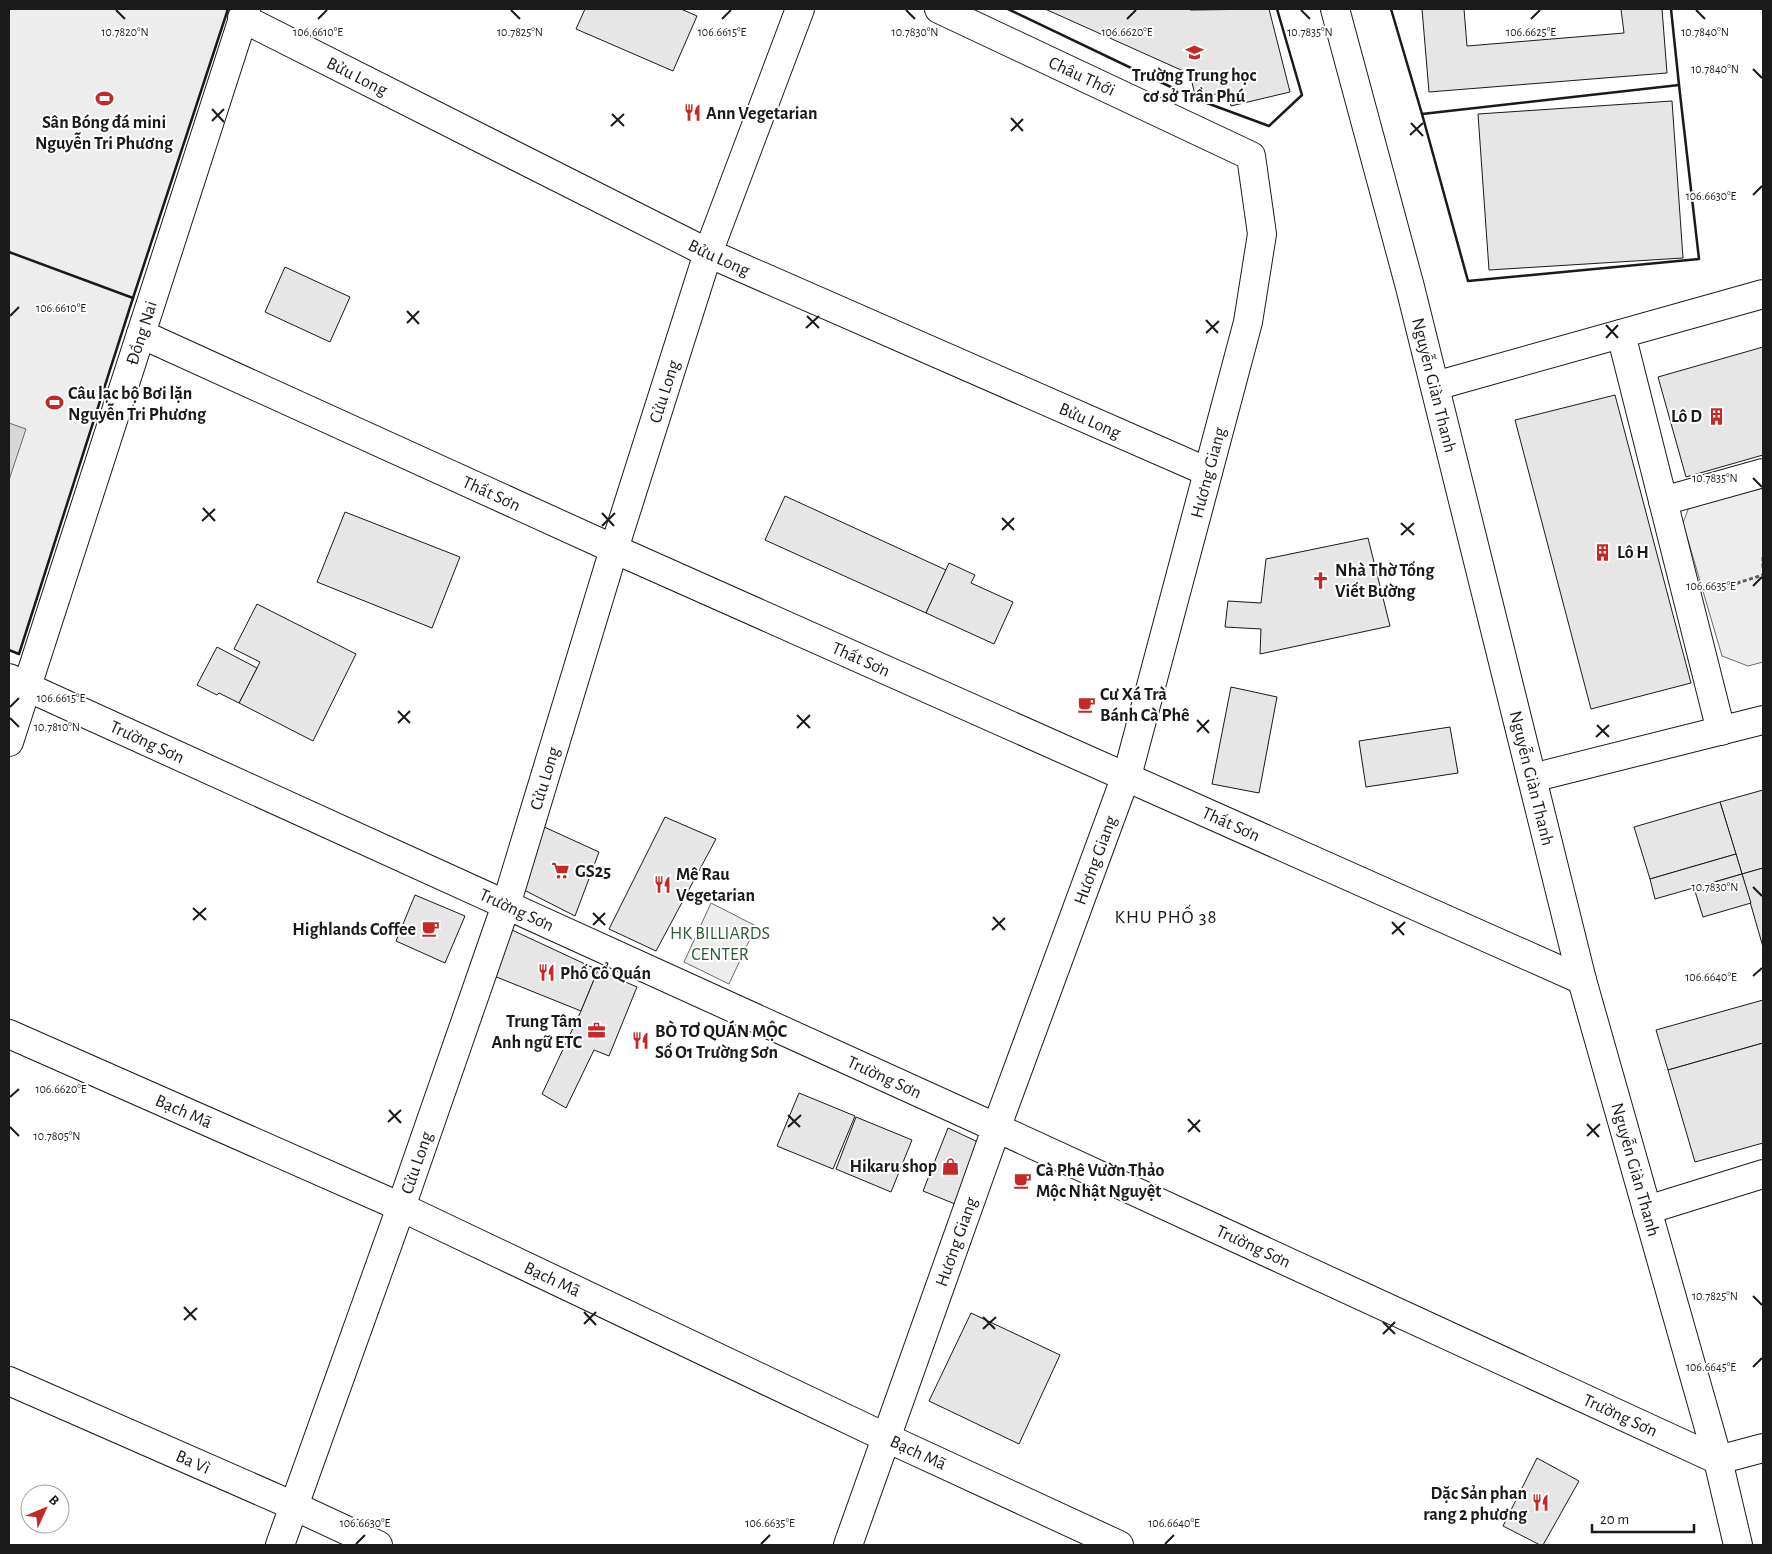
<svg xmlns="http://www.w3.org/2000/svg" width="1772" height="1554" font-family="'Alegreya Sans',sans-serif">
<rect width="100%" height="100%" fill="#fff"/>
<!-- built -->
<g fill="#ededed" stroke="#6a6a6a">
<path d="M9 9H228L133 298 19 654 9 650Z"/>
<path d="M1763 488V662L1748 666 1722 656 1683 523 1689 507Z"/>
<path d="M711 903 756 926 729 984 684 962Z"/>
</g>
<!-- water -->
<path fill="#d7d7d7" stroke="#6a6a6a" d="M9 423 26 429 9 480Z"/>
<!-- building -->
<g fill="#e6e6e6" stroke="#1a1a1a">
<path d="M585 9H681L697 16 673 71 576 29Z"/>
<path d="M1045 9H1188L1191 10 1269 9 1290 92 1231 106 1228 91 1196 99 1190 74Z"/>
<path d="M1422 9H1464L1467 46 1624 33 1621 9H1662L1667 73 1429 92Z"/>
<path d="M1672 101 1683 258 1489 270 1478 114Z"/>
<path d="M285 267 350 297 330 342 265 312Z"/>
<path d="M1763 347V455L1686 477 1658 377Z"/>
<path d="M1615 395 1691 683 1591 709 1515 420Z"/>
<path d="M785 496 946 570 926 613 765 540Z"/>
<path d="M345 512 460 557 432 628 317 582Z"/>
<path d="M1368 538 1390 626 1260 654 1261 629 1225 627 1228 601 1261 603 1266 559Z"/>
<path d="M949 563 975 575 971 583 1013 602 994 644 926 613Z"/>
<path d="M257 604 356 654 313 741 239 703 260 662 234 649Z"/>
<path d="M217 647 257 668 239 703 219 693 217 695 197 685Z"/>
<path d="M1231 687 1277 697 1259 793 1212 784Z"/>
<path d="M1450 727 1458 773 1366 787 1359 741Z"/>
<path d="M1763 790V868L1742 874 1720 802Z"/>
<path d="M1720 802 1736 854 1650 879 1634 827Z"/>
<path d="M665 817 716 839 656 951 609 929Z"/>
<path d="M542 826 599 852 575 916 524 890Z"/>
<path d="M1736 854 1742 874 1655 899 1650 879Z"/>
<path d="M1763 868V947L1742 874Z"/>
<path d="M1742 874 1751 903 1703 917 1694 888Z"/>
<path d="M415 895 465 916 445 963 396 941Z"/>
<path d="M512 930 598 970 581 1011 494 976Z"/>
<path d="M598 970 637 987 609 1056 594 1050 566 1108 542 1094 581 1011Z"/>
<path d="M1763 1000V1043L1668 1070 1656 1030Z"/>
<path d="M1763 1043V1143L1695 1162 1668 1070Z"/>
<path d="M799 1093 855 1116 833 1169 777 1146Z"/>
<path d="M856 1117 912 1140 891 1192 836 1169Z"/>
<path d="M948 1128 978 1142 955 1204 923 1191Z"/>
<path d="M971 1313 1060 1355 1019 1444 929 1401Z"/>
<path d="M1537 1458 1579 1481 1543 1545H1540L1503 1526Z"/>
</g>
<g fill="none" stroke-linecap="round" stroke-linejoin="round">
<defs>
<g id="minor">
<path id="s1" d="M1335 9 1410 287 1582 980 1718 1460 1738 1545"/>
<path id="s2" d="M242 18 708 253 1208 472"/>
<path id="s3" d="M141 334 614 549 1582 980"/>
<path d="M1621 334 1721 731"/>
<path d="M1435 386 1763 294"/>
<path d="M1663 501 1763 473"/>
<path d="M9 678 27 687"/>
<path d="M1532 778 1763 720"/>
<path id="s4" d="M9 1034 401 1207 887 1438 1119 1545"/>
<path d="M1647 1210 1763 1174"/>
<path id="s5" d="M9 1381 294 1506 378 1545"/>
<path id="s6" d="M280 1545 401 1207 506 905 614 549 708 253 800 9"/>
<path id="s7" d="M848 1545 1001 1115 1130 765 1248 322 1262 234 1251 156 939 9"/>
</g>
<g id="tertiary">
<path id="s8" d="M27 687 997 1128 1718 1460 1763 1448"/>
<path id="s9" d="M9 742 246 9"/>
</g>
</defs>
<!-- minor casing -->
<use href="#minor" stroke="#1a1a1a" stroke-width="30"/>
<!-- tertiary casing -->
<use href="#tertiary" stroke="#1a1a1a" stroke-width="30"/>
<!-- path -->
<g stroke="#5f5f5f" stroke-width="3" stroke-dasharray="4 2.5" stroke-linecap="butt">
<path d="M1763 557V569"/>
<path d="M1718 589 1763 575"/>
</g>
<!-- minor -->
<use href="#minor" stroke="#fff" stroke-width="28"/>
<!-- tertiary -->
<use href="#tertiary" stroke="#fff" stroke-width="28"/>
<!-- wall -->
<g stroke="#1a1a1a" stroke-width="2.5">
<path d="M1008 9 1196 99 1269 126 1302 95 1277 9"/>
<path d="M1391 9 1422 114 1679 85 1671 9"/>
<path d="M1422 114 1468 281 1699 259 1679 85"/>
<path d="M9 252 133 298 19 654 9 650"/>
<path d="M133 298 228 9H226"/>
</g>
</g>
<!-- ticks -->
<path fill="none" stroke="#1a1a1a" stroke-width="2" d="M116 10 125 19M511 10 520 19M906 10 915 19M1301 10 1310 19M1696 10 1705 19M318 19 327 10M722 19 731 10M1127 19 1136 10M1531 19 1540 10M1753 69 1762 78M212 109 224 122M612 114 624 126M1011 118 1023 131M212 121 224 109M1411 123 1423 136M611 126 624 114M1011 131 1023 119M1410 135 1423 123M1753 195 1762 186M407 311 419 324M10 316 19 307M807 316 819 328M1206 320 1218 333M407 323 419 311M1606 325 1618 338M806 328 819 316M1206 333 1219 321M1606 338 1618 325M1753 478 1762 487M203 508 215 521M602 513 614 526M1002 518 1014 530M202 521 215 509M1401 523 1414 535M602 526 615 513M1002 530 1014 518M1401 535 1414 523M1753 586 1762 577M10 707 19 698M398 711 410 723M797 715 810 728M10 718 19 727M1197 720 1209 733M398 723 410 711M1597 725 1609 737M797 728 810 715M1197 732 1209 720M1596 737 1609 725M1753 887 1762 896M193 908 206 920M593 913 605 925M993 917 1005 930M193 920 206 908M1392 922 1404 935M593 925 605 913M992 930 1005 918M1392 934 1405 922M1753 976 1762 968M10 1097 19 1089M389 1110 401 1123M788 1115 800 1127M1188 1119 1200 1132M388 1122 401 1110M1587 1124 1599 1137M10 1127 19 1136M788 1127 801 1115M1188 1132 1200 1120M1587 1136 1600 1124M1753 1296 1762 1305M184 1307 196 1320M584 1312 596 1325M983 1317 995 1329M184 1320 197 1308M1383 1322 1395 1334M584 1324 596 1312M983 1329 996 1317M1383 1334 1395 1322M1753 1367 1762 1358M356 1544 365 1535M761 1544 770 1535M1165 1544 1174 1535"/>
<!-- icons -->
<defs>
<symbol id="school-bare" viewBox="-9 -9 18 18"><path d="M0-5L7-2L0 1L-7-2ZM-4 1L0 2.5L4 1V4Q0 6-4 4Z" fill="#c62828" stroke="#fff" stroke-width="2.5" paint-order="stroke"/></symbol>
<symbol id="stadium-bare" viewBox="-9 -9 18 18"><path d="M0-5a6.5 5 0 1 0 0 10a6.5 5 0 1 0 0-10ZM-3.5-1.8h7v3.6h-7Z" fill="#c62828" stroke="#fff" stroke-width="2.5" paint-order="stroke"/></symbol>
<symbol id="restaurant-bare" viewBox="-9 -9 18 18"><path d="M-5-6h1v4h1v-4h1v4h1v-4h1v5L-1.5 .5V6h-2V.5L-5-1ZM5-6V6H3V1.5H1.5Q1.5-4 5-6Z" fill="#c62828" stroke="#fff" stroke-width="2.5" paint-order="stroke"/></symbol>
<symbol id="building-bare" viewBox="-9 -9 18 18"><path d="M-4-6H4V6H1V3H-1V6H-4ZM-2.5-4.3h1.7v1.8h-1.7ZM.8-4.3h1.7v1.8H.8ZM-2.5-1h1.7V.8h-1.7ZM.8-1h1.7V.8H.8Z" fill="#c62828" stroke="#fff" stroke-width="2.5" paint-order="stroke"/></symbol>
<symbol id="church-bare" viewBox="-9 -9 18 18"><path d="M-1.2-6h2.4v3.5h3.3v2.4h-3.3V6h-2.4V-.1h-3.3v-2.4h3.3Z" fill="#c62828" stroke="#fff" stroke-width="2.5" paint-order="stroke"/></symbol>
<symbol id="cafe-bare" viewBox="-9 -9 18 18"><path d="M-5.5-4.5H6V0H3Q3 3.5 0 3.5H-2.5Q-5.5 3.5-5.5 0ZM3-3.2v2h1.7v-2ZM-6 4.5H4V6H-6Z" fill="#c62828" stroke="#fff" stroke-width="2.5" paint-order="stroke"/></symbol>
<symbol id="supermarket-bare" viewBox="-9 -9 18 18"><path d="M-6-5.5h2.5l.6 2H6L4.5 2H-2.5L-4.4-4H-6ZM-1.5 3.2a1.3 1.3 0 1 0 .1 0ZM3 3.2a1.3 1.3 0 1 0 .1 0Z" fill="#c62828" stroke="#fff" stroke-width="2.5" paint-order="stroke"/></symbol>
<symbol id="office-bare" viewBox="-9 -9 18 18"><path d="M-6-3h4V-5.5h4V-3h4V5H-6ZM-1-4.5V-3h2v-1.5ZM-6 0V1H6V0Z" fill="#c62828" stroke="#fff" stroke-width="2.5" paint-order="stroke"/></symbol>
<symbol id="shop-bare" viewBox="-9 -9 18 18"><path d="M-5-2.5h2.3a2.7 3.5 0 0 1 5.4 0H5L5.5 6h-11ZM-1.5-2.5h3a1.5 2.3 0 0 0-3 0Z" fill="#c62828" stroke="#fff" stroke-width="2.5" paint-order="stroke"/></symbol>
</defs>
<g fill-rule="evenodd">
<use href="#school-bare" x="1182" y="40" width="25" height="25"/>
<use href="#stadium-bare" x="92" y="86" width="25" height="25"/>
<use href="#restaurant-bare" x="680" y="100" width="25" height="25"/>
<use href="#stadium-bare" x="42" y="390" width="25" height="25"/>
<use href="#building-bare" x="1704" y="404" width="25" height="25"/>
<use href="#building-bare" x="1590" y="540" width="25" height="25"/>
<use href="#church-bare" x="1308" y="568" width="25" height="25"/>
<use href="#cafe-bare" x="1074" y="692" width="25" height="25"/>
<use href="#supermarket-bare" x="548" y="858" width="25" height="25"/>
<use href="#restaurant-bare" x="650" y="872" width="25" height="25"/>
<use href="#cafe-bare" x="418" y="916" width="25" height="25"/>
<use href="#restaurant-bare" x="534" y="960" width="25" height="25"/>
<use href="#office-bare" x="584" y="1018" width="25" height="25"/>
<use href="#restaurant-bare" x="628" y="1028" width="25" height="25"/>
<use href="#shop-bare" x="938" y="1154" width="25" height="25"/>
<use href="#cafe-bare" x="1010" y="1168" width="25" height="25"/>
<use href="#restaurant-bare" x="1528" y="1490" width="25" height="25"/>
</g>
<g text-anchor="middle" stroke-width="4" stroke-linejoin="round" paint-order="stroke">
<!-- poi labels -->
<g font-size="18" font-weight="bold" fill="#1a1a1a" stroke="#fff" text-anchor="start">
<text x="1194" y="81" text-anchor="middle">Trường Trung học<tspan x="1194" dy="21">cơ sở Trần Phú</tspan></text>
<text x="706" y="119">Ann Vegetarian</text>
<text x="104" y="128" text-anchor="middle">Sân Bóng đá mini<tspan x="104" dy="21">Nguyễn Tri Phương</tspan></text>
<text x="68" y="399">Câu lạc bộ Bơi lặn<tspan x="68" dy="21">Nguyễn Tri Phương</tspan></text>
<text x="1702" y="422" text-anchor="end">Lô D</text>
<text x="1617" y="558">Lô H</text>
<text x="1335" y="576">Nhà Thờ Tống<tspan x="1335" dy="21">Viết Bường</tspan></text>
<text x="1100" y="700">Cư Xá Trà<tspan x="1100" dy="21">Bánh Cà Phê</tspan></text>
<text x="575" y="877">GS25</text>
<text x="676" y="880">Mê Rau<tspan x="676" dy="21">Vegetarian</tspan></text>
<text x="416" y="935" text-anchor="end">Highlands Coffee</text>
<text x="560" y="979">Phố Cổ Quán</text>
<text x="582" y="1027" text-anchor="end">Trung Tâm<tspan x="582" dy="21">Anh ngữ ETC</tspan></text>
<text x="655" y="1037">BÒ TƠ QUÁN MỘC<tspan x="655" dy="21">Số O1 Trường Sơn</tspan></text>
<text x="937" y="1172" text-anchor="end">Hikaru shop</text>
<text x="1036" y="1176">Cà Phê Vườn Thảo<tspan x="1036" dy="21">Mộc Nhật Nguyệt</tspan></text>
<text x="1527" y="1499" text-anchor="end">Dặc Sản phan<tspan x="1527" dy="21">rang 2 phương</tspan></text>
</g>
<!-- street labels -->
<g font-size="18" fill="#1a1a1a" stroke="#fff">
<text dy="6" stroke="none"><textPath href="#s2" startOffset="129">Bửu Long</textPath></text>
<text transform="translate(1082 76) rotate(25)" y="6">Châu Thới</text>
<text dy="6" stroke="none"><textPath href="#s2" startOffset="534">Bửu Long</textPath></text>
<text dy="6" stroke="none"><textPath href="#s9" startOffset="430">Đồng Nai</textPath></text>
<text dy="6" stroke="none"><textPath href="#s1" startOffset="389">Nguyễn Giàn Thanh</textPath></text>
<text dy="6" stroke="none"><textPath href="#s6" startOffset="1216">Cửu Long</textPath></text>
<text dy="6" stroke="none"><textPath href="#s2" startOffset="939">Bửu Long</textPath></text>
<text dy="6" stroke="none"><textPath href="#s7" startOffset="1132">Hương Giang</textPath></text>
<text dy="6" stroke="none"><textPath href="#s3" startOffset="385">Thất Sơn</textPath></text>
<text dy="6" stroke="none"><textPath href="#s3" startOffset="790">Thất Sơn</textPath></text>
<text dy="6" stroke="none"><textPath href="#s8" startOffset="132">Trường Sơn</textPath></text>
<text dy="6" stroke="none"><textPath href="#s6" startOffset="811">Cửu Long</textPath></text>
<text dy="6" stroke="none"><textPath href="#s1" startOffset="794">Nguyễn Giàn Thanh</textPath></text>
<text dy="6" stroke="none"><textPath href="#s3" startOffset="1195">Thất Sơn</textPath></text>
<text dy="6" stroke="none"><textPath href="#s7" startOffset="728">Hương Giang</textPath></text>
<text dy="6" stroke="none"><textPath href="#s8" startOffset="538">Trường Sơn</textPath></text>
<text dy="6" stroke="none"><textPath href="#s8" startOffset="942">Trường Sơn</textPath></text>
<text dy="6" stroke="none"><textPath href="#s4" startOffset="191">Bạch Mã</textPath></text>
<text dy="6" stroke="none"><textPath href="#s6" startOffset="406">Cửu Long</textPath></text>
<text dy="6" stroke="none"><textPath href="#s1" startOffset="1199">Nguyễn Giàn Thanh</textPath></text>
<text dy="6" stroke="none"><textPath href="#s7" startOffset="322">Hương Giang</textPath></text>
<text dy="6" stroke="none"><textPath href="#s8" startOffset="1348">Trường Sơn</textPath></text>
<text dy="6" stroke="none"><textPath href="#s4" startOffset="596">Bạch Mã</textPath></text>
<text dy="6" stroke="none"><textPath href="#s8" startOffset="1752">Trường Sơn</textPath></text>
<text dy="6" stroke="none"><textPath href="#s4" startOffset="1001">Bạch Mã</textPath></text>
<text dy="6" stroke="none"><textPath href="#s5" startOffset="201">Ba Vì</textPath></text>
</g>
<!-- park labels -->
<g font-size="18" fill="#2b5a34" stroke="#fff">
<text x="720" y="939">HK BILLIARDS<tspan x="720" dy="21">CENTER</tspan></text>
</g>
<!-- neighbourhood labels -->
<g font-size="19" letter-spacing="1" fill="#1a1a1a" stroke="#fff">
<text x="1166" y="923">KHU PHỐ 38</text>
</g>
</g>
<g font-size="12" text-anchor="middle" fill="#1a1a1a" stroke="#fff" stroke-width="4" stroke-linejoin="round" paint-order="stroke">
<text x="318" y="36">106.6610°E</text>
<text x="722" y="36">106.6615°E</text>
<text x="1127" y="36">106.6620°E</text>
<text x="1531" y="36">106.6625°E</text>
<text x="125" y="36">10.7820°N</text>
<text x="520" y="36">10.7825°N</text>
<text x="915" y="36">10.7830°N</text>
<text x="1310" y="36">10.7835°N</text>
<text x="1705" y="36">10.7840°N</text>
<text x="1715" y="73">10.7840°N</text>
<text x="1711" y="200">106.6630°E</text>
<text x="61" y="312">106.6610°E</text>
<text x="1715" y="482">10.7835°N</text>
<text x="1711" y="590">106.6635°E</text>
<text x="61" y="702">106.6615°E</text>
<text x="57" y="731">10.7810°N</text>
<text x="1715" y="891">10.7830°N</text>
<text x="1711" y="981">106.6640°E</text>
<text x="61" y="1093">106.6620°E</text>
<text x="57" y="1140">10.7805°N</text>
<text x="1715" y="1300">10.7825°N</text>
<text x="1711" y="1371">106.6645°E</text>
<text x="365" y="1527">106.6630°E</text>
<text x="770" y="1527">106.6635°E</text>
<text x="1174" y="1527">106.6640°E</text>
</g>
<!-- border -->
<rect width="1772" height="1554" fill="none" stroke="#1a1a1a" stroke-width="20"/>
<!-- north arrow -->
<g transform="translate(45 1509) rotate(46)"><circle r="24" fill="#ffffff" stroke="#a3a3a3"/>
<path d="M0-4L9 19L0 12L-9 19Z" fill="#c62828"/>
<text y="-8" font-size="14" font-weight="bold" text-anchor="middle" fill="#1a1a1a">B</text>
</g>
<!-- scale -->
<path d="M1592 1524v8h102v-8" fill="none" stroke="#1a1a1a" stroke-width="2.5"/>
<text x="1600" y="1524" font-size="15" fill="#1a1a1a" stroke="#ffffff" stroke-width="4" paint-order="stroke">20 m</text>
</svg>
